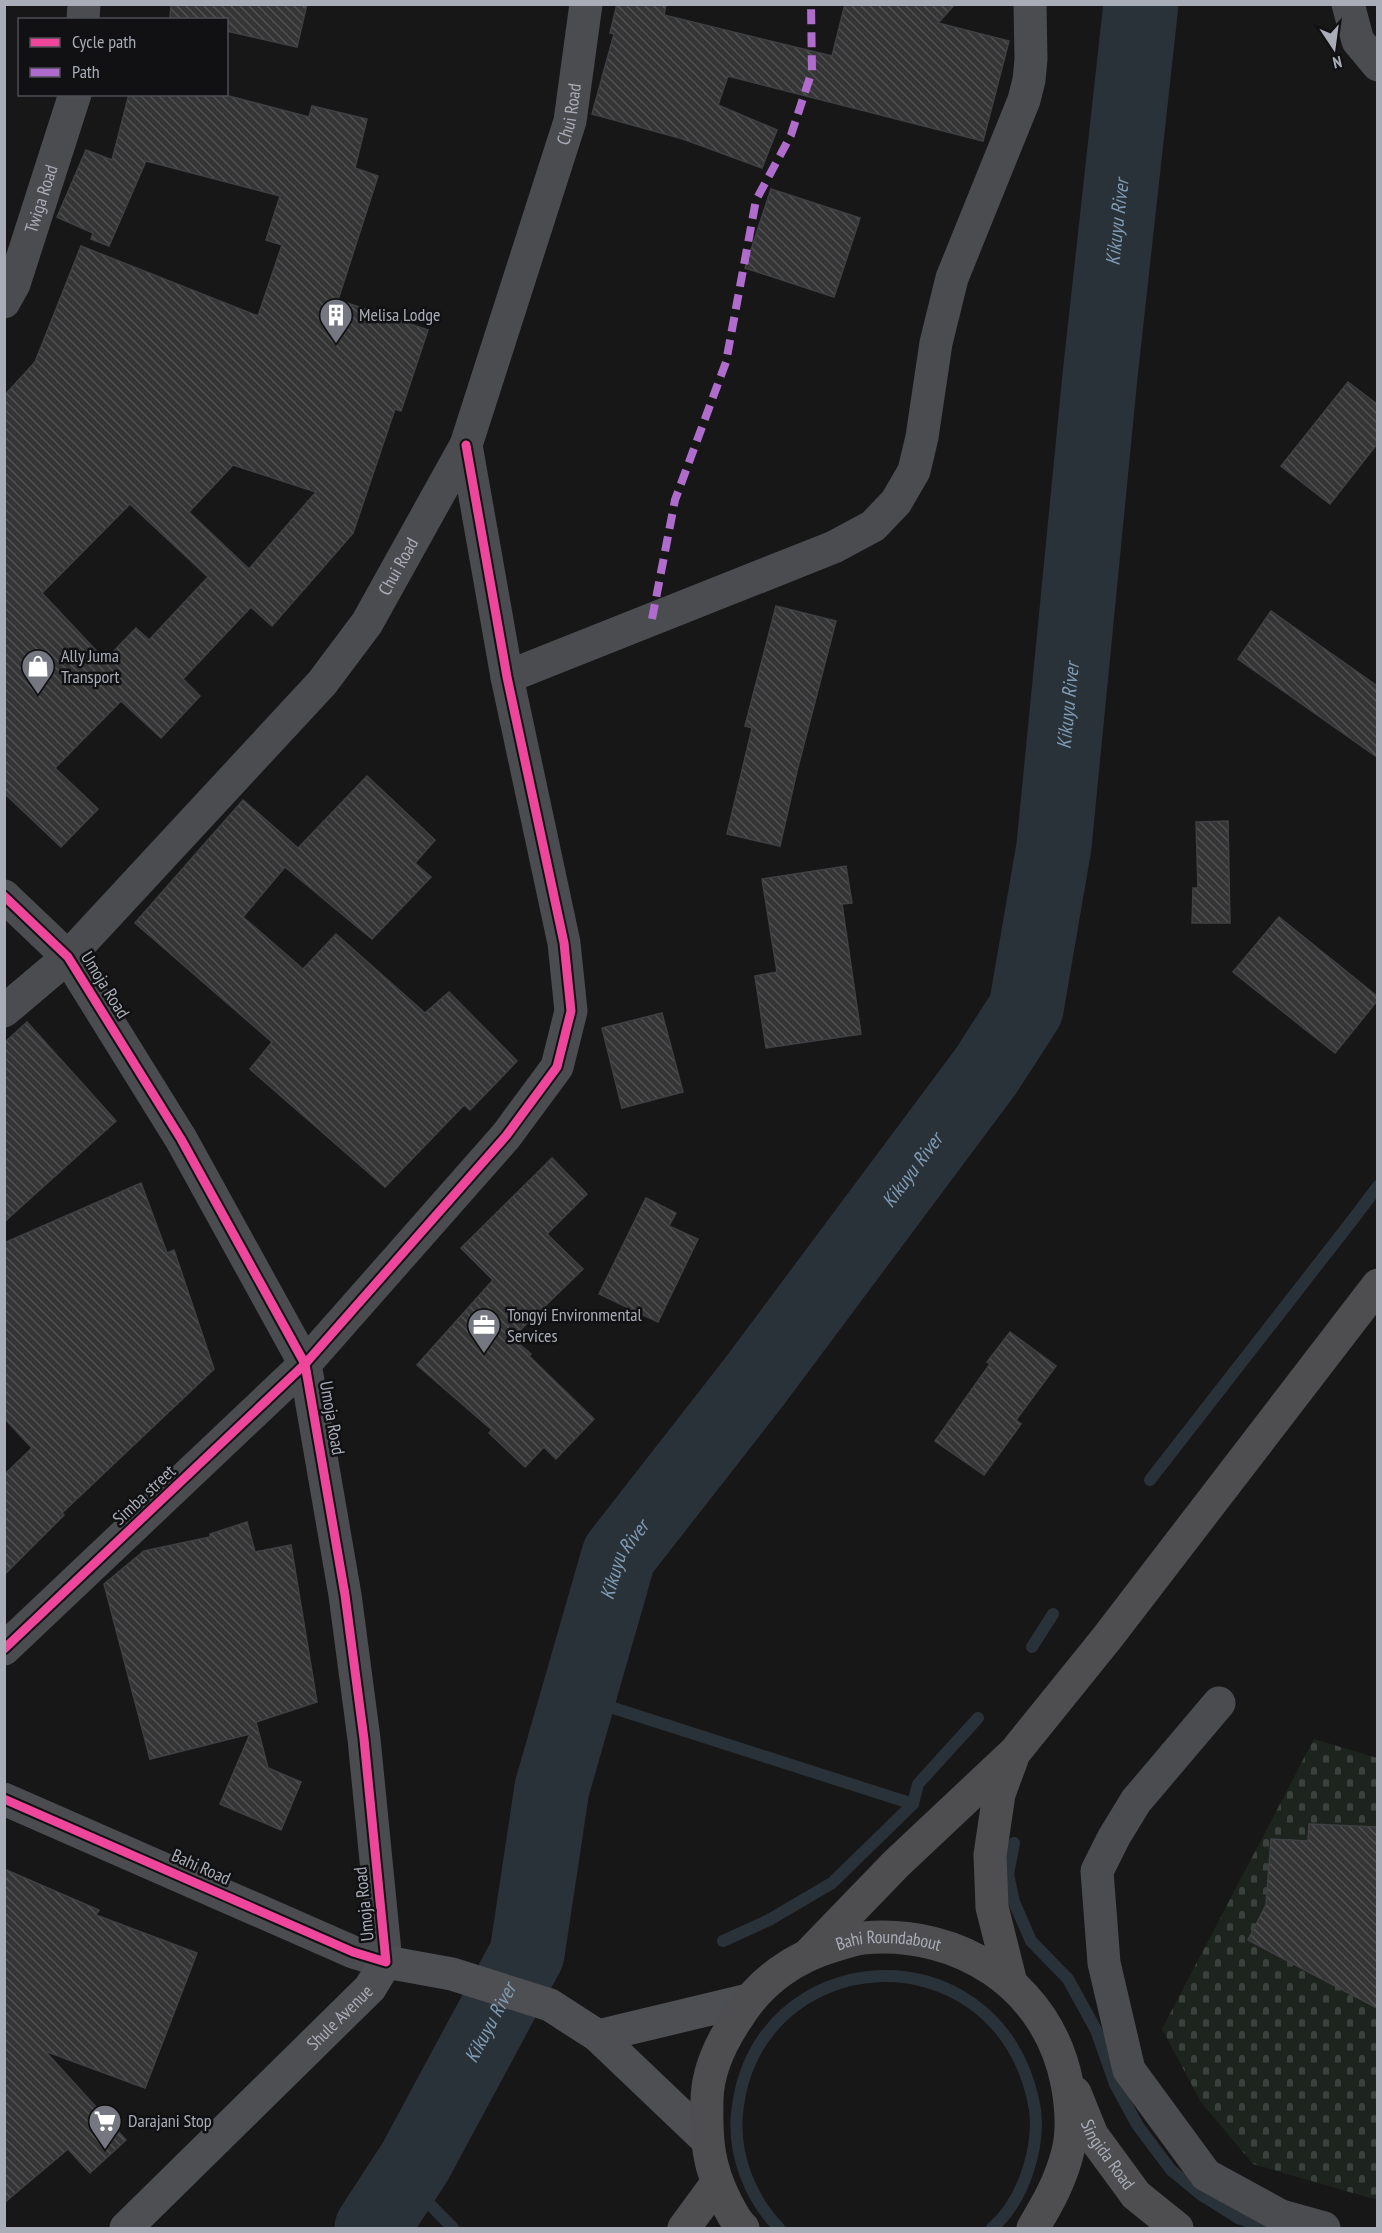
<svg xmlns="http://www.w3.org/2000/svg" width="1382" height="2233" font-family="'PT Sans Narrow',sans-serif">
<defs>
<pattern id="cemetery-stones" width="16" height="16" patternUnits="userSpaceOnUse" patternTransform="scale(1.5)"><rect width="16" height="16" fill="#1d241e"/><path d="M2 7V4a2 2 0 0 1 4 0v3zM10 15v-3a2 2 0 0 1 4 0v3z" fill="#3b413d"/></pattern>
<pattern id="building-back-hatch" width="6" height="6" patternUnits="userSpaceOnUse" patternTransform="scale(1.5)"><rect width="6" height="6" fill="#353536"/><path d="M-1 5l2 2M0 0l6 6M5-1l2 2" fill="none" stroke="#4f5051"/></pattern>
</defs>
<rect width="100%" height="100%" fill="#171717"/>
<!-- cemetery -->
<path fill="url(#cemetery-stones)" d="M1314 1739 1377 1758V2200L1253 2164 1201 2102 1162 2029Z"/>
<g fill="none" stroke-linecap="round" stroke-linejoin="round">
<!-- stream -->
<g stroke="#2a3239" stroke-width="12">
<path d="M1150 1480 1354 1218 1378 1186"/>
<path d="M1032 1647 1053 1614"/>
<path d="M579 1697 913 1804"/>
<path d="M1014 1843 1008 1874 1014 1902 1031 1941 1068 1979 1096 2030 1115 2084 1138 2126 1171 2170 1200 2194 1238 2218 1268 2228"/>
<path d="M723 1941 769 1920 832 1883 913 1804 918 1784 978 1718"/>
<path d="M405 2179 453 2228"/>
<path d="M779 2228C750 2198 733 2155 737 2113 755 1941 993 1925 1033 2099 1043 2140 1025 2200 992 2228"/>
</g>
<!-- river -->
<path stroke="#2a3239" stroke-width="75" id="s1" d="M372 2228 415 2162 527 1954 552 1788 619 1555 754 1382 986 1071 1026 1009 1054 846 1100 376 1141 4"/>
</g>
<!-- building -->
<g fill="url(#building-back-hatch)" stroke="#3f4043" stroke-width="1.5" fill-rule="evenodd">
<path d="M171 4H307L297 47 226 31V20H178L170 18Z"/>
<path d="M617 4H666L664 15 832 56 845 4H955L938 23 1009 41 983 141 728 76 718 105 777 130 762 168 683 139 592 114 614 34 610 33Z"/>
<path d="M129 94H221L309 117 312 106 367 119 355 168 378 176 338 300 428 330 401 411 395 409 353 533 272 626 251 607 183 679 200 696 161 738 121 701 55 768 98 809 61 847 4 793V396L35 362 81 246 258 316 282 245 266 240 280 196 146 161 109 246 91 239 93 233 57 217 86 150 112 160ZM233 465 316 492 249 569 189 512ZM130 504 208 577 149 640 136 628 105 660 42 593Z"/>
<path d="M771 189 860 218 834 297 745 268Z"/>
<path d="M1348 382 1377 404V444L1330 504 1281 466Z"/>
<path d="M776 606 836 621 797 771 780 846 727 834 752 728 745 726Z"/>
<path d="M1271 611 1377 686V757L1238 659Z"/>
<path d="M367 776 435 840 415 863 431 877 372 939 285 867 243 917 303 969 336 934 425 1013 449 992 517 1061 470 1110 464 1105 385 1187 250 1069 272 1042 135 923 243 800 298 848Z"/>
<path d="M1228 821 1230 923H1192L1193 888H1198L1196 822Z"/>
<path d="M846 866 852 903 842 904 861 1034 766 1048 755 976 777 972 762 879Z"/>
<path d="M1279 917 1377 996V1001L1335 1053 1233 972Z"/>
<path d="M662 1013 683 1092 622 1108 602 1028Z"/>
<path d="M27 1022 116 1121 4 1222V1043Z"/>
<path d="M552 1158 587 1194 547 1234 583 1269 512 1338 531 1354 529 1356 594 1419 556 1459 544 1447 525 1467 489 1433 492 1430 417 1365 493 1280 461 1248Z"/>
<path d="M141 1183 167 1253 174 1250 214 1369 62 1513 64 1515 4 1575V1475L32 1448 4 1418V1243Z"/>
<path d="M646 1198 676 1213 669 1226 698 1239 658 1322 599 1294Z"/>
<path d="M1010 1332 1056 1366 1016 1420 1021 1424 984 1475 935 1441 990 1364 987 1362Z"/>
<path d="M247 1522 255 1552 291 1545 317 1702 256 1722 268 1768 301 1782 281 1830 220 1804 250 1734 150 1759 104 1584 144 1551 210 1537V1534Z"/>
<path d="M1309 1824 1377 1827V2008L1248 1940 1266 1905 1271 1839 1308 1841Z"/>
<path d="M4 1869 99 1910 96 1915 197 1953 145 2088 45 2051 126 2140 90 2173 68 2149 4 2203Z"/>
</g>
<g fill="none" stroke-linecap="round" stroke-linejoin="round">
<!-- minor -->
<g stroke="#4b4c50" stroke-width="33">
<path d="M1348 4 1358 41 1378 65"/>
<path d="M83 20 84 4"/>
<path id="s2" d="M4 302 14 284 75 94"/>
<path d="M507 677 834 547 873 526 896 502 914 471 922 437 936 343 952 278 1024 100 1029 80 1031 59 1030 4"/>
<path d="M4 896 68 957 181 1139 305 1364 345 1595 364 1739 386 1962 353 1952 4 1799"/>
<path id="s3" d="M4 1011 68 957 322 683 367 623 466 445 570 121 586 4"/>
<path d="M4 1649 305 1364 506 1136 557 1067 571 1011 564 943 507 677 466 445"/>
<path d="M1219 1703 1136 1801 1114 1837 1097 1871 1104 1963 1129 2070 1206 2175 1281 2216 1324 2228"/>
</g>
<!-- major -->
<g stroke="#4d4f52" stroke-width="33">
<path d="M598 2036 748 2000"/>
<path id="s4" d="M126 2228 370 1988 386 1962 452 1974 550 2005 598 2036 706 2139"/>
</g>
<!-- highway -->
<g stroke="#4e4e51" stroke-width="33">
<path d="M810 1953 896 1864 1015 1752 1107 1638 1378 1285"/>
<path d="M1011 1983 992 1907 990 1855 999 1794 1012 1759"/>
<path id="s5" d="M1075 2093 1092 2135 1136 2195 1177 2228"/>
<path d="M684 2228 717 2183"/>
<path id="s6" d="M743 2228C735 2221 731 2211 726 2202 708 2166 706 2140 707 2101 707 2069 722 2040 740 2014 761 1981 795 1957 833 1946 843 1943 853 1939 863 1938 960 1929 1048 1986 1067 2083 1071 2104 1073 2130 1068 2151 1061 2180 1048 2203 1033 2228"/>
</g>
<!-- quiet -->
<path stroke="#b06ccc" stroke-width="8" stroke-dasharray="15 8" stroke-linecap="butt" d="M652 619 675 500 726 362 756 200 791 135 812 71 811 4"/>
<defs>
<g id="cycleway">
<path d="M4 896 68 957 181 1139 305 1364 345 1595 364 1739 386 1962 353 1952 4 1799"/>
<path d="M4 1649 305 1364 506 1136 557 1067 571 1011 564 943 507 677 466 445"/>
</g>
</defs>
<!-- cycleway casing -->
<use href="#cycleway" stroke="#111113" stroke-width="13"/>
<!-- cycleway -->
<use href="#cycleway" stroke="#ed469a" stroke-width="9"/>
</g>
<!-- icons -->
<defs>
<symbol id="building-pin" viewBox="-11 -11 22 30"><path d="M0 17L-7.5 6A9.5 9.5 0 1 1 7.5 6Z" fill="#757880" stroke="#111113"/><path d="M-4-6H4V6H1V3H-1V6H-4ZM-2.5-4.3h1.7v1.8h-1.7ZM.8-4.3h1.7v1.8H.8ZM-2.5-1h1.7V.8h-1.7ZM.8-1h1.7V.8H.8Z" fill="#fff"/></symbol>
<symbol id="shop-pin" viewBox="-11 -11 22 30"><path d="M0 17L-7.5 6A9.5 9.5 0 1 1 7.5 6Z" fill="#757880" stroke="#111113"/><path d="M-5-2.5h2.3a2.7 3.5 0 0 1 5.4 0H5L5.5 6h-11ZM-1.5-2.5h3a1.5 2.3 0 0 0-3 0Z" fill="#fff"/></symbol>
<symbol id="office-pin" viewBox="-11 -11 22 30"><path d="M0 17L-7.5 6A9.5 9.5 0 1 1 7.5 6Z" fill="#757880" stroke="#111113"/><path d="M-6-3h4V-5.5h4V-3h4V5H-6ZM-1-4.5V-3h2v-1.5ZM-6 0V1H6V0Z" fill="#fff"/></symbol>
<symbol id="supermarket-pin" viewBox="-11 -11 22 30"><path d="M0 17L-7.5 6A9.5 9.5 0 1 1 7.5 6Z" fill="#757880" stroke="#111113"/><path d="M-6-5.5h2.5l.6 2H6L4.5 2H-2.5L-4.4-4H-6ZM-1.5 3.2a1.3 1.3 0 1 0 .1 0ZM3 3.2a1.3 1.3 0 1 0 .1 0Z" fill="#fff"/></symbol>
</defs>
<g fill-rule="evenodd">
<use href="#building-pin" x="317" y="296" width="38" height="52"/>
<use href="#shop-pin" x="19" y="647" width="38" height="52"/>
<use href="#office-pin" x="465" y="1306" width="38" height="52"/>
<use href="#supermarket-pin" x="86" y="2102" width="38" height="52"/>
</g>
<g text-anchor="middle" stroke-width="5" stroke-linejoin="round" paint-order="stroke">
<!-- street labels -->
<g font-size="18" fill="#a8adb8" stroke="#111113">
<text dy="6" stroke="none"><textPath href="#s3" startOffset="1083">Chui Road</textPath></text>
<text dy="6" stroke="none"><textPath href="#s2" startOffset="110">Twiga Road</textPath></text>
<text dy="6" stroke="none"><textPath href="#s3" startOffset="597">Chui Road</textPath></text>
<text transform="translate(105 985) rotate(58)" y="6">Umoja Road</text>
<text transform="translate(332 1418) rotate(80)" y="6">Umoja Road</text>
<text transform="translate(144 1495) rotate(-43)" y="6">Simba street</text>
<text transform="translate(201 1867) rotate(24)" y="6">Bahi Road</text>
<text transform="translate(364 1904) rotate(-96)" y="6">Umoja Road</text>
<text dy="6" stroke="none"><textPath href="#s6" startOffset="404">Bahi Roundabout</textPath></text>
<text dy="6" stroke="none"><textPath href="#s4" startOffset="300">Shule Avenue</textPath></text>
<text dy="6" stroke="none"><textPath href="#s5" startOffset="70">Singida Road</textPath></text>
</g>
<!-- poi labels -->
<g font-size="18" fill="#a8adb8" stroke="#111113" text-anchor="start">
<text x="359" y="321">Melisa Lodge</text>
<text x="61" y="662">Ally Juma<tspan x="61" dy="21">Transport</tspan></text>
<text x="507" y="1321">Tongyi Environmental<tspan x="507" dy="21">Services</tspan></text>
<text x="128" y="2127">Darajani Stop</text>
</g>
<!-- water labels -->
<g font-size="20" font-style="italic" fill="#7f9bb3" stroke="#111113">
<text dy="7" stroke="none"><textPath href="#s1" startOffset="2199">Kikuyu River</textPath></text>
<text dy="7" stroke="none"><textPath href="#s1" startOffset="1713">Kikuyu River</textPath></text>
<text dy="7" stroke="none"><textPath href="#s1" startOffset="1209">Kikuyu River</textPath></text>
<text dy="7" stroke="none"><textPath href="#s1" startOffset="723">Kikuyu River</textPath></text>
<text dy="7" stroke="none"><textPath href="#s1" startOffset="237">Kikuyu River</textPath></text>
</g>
</g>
<!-- border -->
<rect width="1382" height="2233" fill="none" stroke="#a8adb8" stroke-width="12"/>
<!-- legend -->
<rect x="18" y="18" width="210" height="78" fill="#111113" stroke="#4d4f55" stroke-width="1.5"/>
<rect x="30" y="38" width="30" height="9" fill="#ed469a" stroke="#4d4f55" stroke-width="1.5"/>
<text x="72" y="48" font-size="18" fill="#a8adb8">Cycle path</text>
<rect x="30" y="68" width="30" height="9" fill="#b06ccc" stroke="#4d4f55" stroke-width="1.5"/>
<text x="72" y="78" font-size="18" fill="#a8adb8">Path</text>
<!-- north arrow -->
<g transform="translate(1334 48) rotate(167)" stroke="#111113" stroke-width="4.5" paint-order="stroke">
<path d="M0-4.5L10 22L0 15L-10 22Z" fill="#a8adb8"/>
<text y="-9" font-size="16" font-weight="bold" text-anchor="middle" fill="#a8adb8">N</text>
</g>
</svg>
